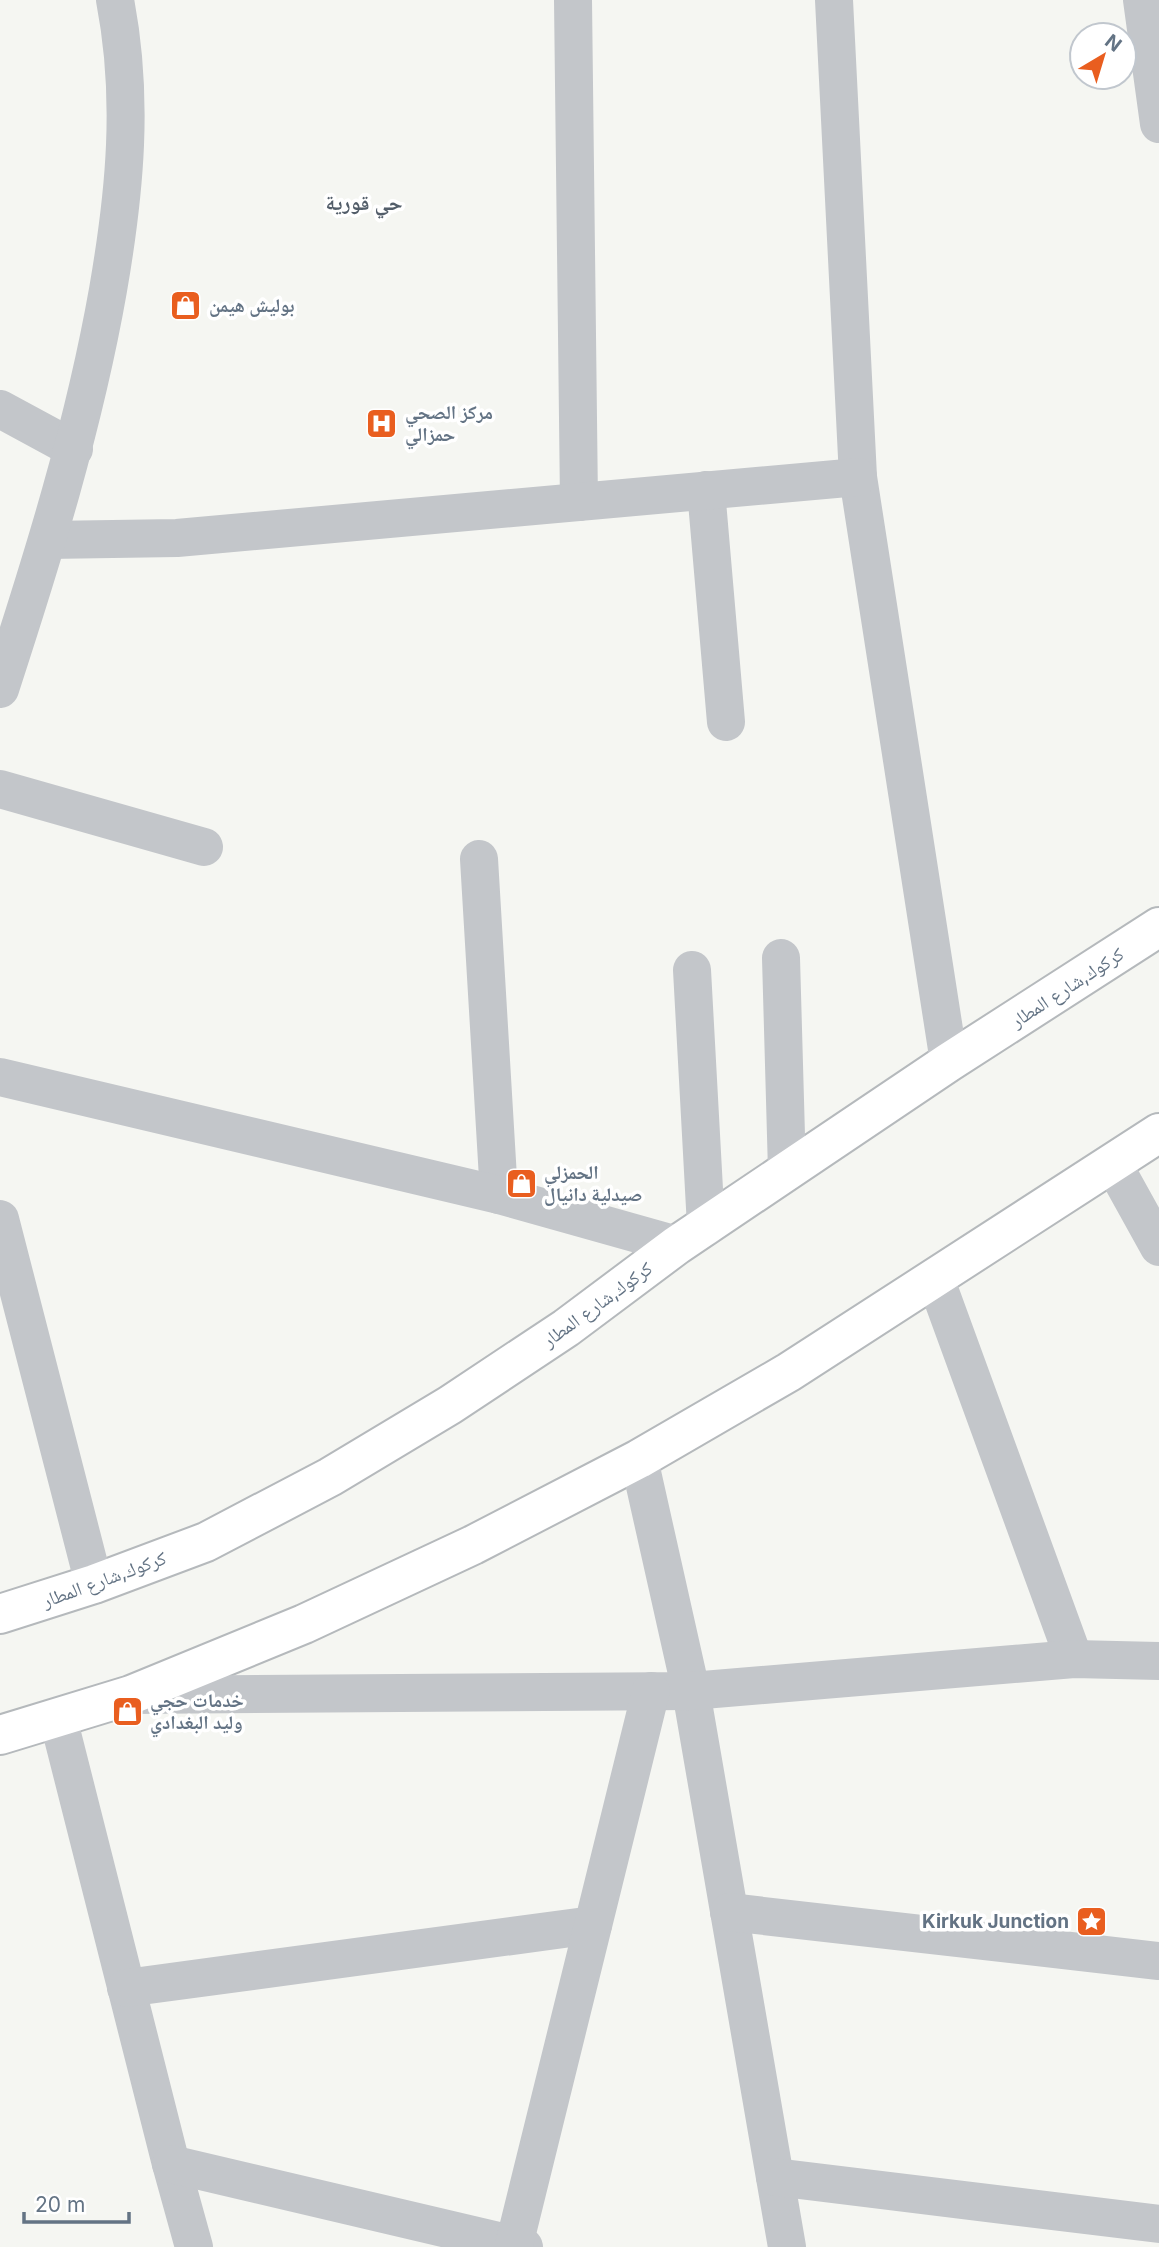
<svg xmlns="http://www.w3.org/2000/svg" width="1159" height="2247" font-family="Inter,'Noto Naskh Arabic',sans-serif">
<rect width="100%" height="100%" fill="#f5f6f2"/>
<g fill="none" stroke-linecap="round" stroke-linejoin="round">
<defs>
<g id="highway">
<path d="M0 1614 94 1584 206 1542 330 1477 450 1405 566 1328 677 1245 787 1171 949 1062 1159 927"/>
<path d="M0 1735 131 1695 304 1624 473 1545 639 1459 789 1372 1159 1133"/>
</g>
</defs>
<!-- highway casing -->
<use href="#highway" stroke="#b5b9bc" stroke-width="42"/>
<!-- minor -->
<g stroke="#c3c6ca" stroke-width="38">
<path d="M573 0 579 502"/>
<path d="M834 0 858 477 949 1062"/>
<path d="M1142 0 1159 124"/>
<path d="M0 409 74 449"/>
<path d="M706 490 726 722"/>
<path d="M48 540 177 538 858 477"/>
<path d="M0 689C43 557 84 426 108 290 125 192 134 98 115 0"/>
<path d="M0 789 204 847"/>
<path d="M479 859 499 1195"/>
<path d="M781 958 787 1171"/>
<path d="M692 970 706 1226"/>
<path d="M0 1077 499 1195 677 1245"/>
<path d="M1113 1164 1159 1247"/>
<path d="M0 1219 94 1584"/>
<path d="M935 1278 1074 1659"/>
<path d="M639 1459 691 1691 787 2247"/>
<path d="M131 1695 691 1691 1074 1659 1159 1661"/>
<path d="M58 1718 171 2164 194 2247"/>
<path d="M729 1912 1159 1961"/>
<path d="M126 1988 593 1925"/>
<path d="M171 2164 524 2247"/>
<path d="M775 2177 1159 2224"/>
<path d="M514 2245 651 1691"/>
</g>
<!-- highway -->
<use href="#highway" stroke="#fff" stroke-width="38"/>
</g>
<!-- icons -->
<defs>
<symbol id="shop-square" viewBox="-11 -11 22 22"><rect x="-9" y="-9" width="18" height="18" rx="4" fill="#e95e1f" stroke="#fff"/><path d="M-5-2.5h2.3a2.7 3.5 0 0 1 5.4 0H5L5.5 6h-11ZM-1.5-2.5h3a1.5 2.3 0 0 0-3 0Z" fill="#fff"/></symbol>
<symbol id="hospital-square" viewBox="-11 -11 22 22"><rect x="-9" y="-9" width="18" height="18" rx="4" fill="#e95e1f" stroke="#fff"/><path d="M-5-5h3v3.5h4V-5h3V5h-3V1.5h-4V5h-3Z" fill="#fff"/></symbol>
<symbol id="sight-square" viewBox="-11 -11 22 22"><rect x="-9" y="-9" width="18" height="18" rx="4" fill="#e95e1f" stroke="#fff"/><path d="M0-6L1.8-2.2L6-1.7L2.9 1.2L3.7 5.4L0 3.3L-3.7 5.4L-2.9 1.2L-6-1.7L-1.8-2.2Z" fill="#fff"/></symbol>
</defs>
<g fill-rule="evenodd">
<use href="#shop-square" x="168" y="288" width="35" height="35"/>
<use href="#hospital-square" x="364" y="406" width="35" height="35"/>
<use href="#shop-square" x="504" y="1166" width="35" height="35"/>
<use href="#shop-square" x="110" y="1694" width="35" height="35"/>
<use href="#sight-square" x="1074" y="1904" width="35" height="35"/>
</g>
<g text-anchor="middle" stroke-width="7" stroke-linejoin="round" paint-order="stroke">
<!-- poi labels -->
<g font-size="19" font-weight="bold" fill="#637384" stroke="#fff" text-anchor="start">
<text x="209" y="312">بوليش هيمن</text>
<text x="405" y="419">مركز الصحي<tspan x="405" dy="22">حمزالي</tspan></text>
<text x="544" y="1179">الحمزلي<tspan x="544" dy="22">صيدلية دانيال</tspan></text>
<text x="150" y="1707">خدمات حجي<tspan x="150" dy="22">وليد البغدادي</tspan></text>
<text x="1069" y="1928" text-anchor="end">Kirkuk Junction</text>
</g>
<!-- street labels -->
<g font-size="19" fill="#637384" stroke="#fff">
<text transform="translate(1067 987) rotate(-33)" y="7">كركوك,شارع المطار</text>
<text transform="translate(597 1304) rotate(-36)" y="7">كركوك,شارع المطار</text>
<text transform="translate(104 1579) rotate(-20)" y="7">كركوك,شارع المطار</text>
</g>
<!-- neighbourhood labels -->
<g font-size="21" font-weight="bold" fill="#525d69" stroke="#fff">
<text x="364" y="210">حي قورية</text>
</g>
</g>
<!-- north arrow -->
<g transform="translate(1103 56) rotate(38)"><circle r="33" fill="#ffffff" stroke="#c1c7ce" stroke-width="2"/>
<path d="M0-5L12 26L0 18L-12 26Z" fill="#e95e1f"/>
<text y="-10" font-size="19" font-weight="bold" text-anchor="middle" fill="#637384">N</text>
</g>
<!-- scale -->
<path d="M24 2212v10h105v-10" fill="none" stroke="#637384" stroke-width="3.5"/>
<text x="35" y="2212" font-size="21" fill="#637384" stroke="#ffffff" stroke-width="5" paint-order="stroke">20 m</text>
</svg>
